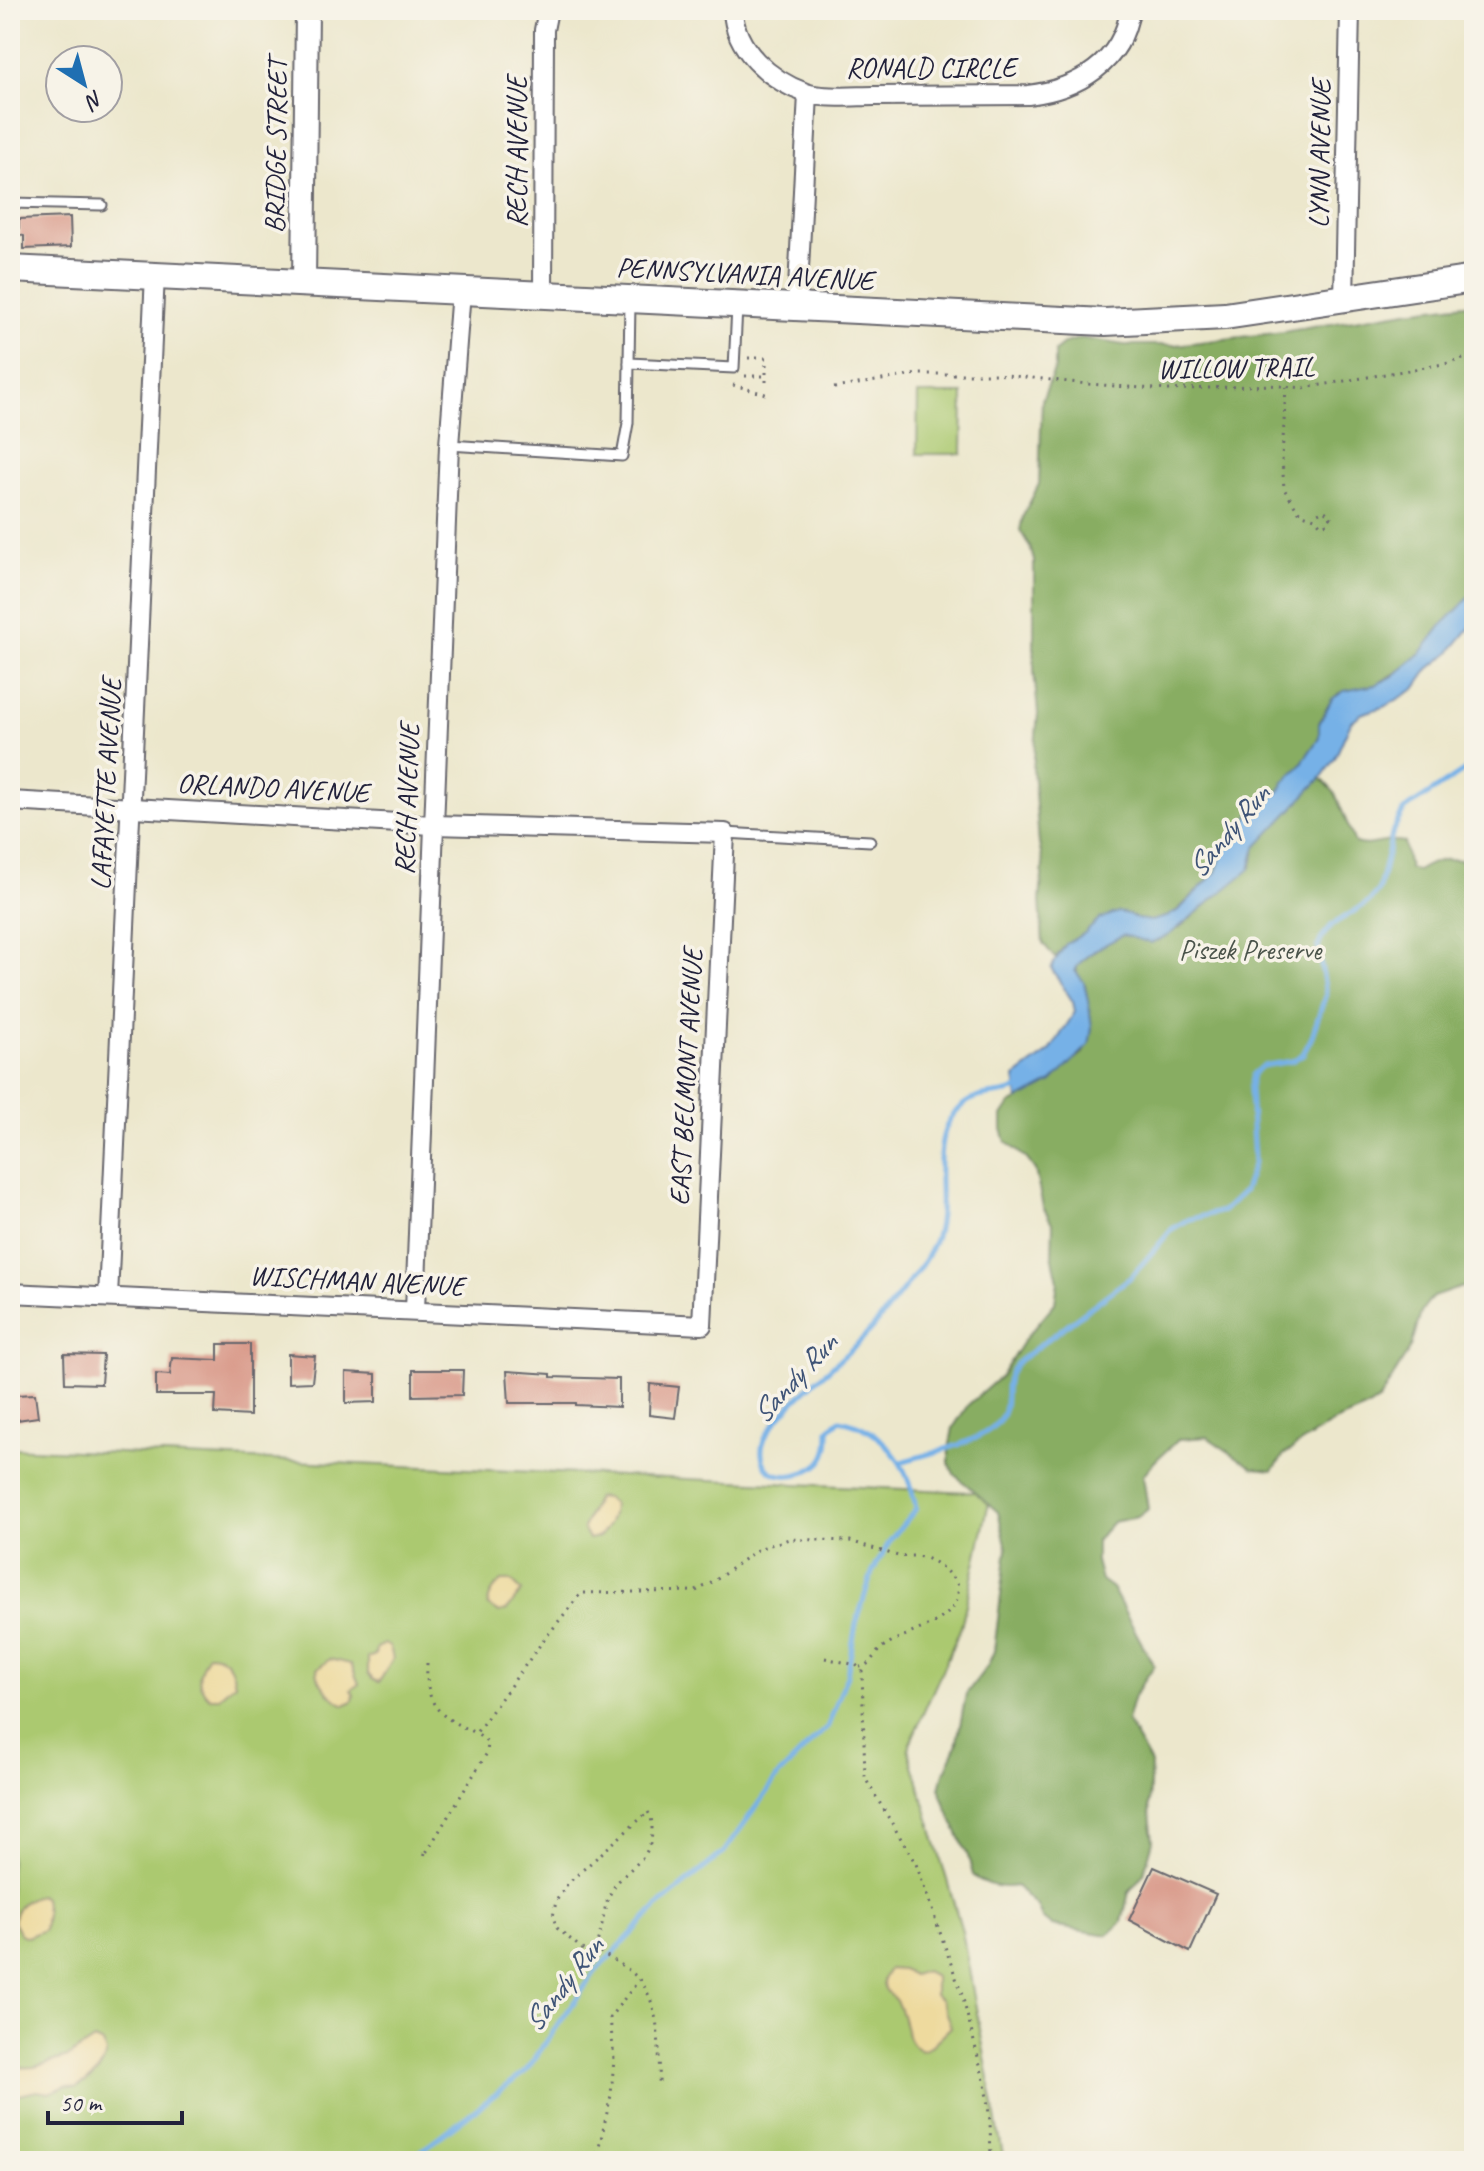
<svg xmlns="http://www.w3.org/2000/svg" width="1484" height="2171" font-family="Caveat,sans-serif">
<rect width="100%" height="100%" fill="#f7f3e8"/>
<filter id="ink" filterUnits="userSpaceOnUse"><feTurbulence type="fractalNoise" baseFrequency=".0125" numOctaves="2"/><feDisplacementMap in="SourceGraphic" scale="16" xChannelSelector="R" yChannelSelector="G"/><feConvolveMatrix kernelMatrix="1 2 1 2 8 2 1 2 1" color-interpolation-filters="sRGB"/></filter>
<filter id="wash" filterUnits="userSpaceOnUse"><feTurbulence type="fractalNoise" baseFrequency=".006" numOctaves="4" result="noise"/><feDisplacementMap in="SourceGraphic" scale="32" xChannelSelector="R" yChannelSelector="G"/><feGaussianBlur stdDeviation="1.8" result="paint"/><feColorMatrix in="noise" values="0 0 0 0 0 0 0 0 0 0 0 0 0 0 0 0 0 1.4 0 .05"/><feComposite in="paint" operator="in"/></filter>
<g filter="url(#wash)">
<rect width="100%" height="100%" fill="#ece7cc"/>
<!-- green -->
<g fill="#abc970" stroke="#667656" stroke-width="2">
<path d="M918 394H963L962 454H917Z"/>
<path d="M10 1448 991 1493 961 1627 908 1748 962 1931 1004 2161H10Z"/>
</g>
<!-- forest -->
<g fill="#88ad62" stroke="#55684e" stroke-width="2">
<path d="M1474 303V593L1444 623 1420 654 1404 668 1375 685 1339 693 1329 704 1319 723V738L1299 767 1284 782 1280 791 1251 812 1239 834 1227 845 1216 872 1179 909 1166 917 1151 921 1137 919 1128 914 1100 919 1085 933 1066 944 1055 958 1043 943 1040 901 1043 864 1039 844 1033 769 1038 713 1034 672V561L1030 547 1020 530 1023 516 1039 484 1042 400 1055 368V351L1065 343 1081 338 1124 345H1175L1283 332 1407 311Z"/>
<path d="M1321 778 1335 793 1355 843C1372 849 1386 837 1404 842L1409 868 1417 871C1435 860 1454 854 1474 865V1293L1462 1287 1433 1297 1428 1302 1421 1313 1411 1347 1379 1400 1365 1409 1332 1423 1295 1447 1285 1454 1273 1470 1253 1468 1207 1437 1179 1439C1166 1452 1153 1460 1143 1476L1148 1509 1138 1517 1113 1522 1096 1541V1561L1101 1580 1112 1588 1154 1666 1134 1696 1127 1721 1151 1764 1149 1805 1153 1841 1144 1873 1129 1892 1122 1922 1108 1935 1052 1926 1042 1918 1037 1906 1016 1886C1002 1889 983 1885 973 1875L968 1856 941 1795 940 1788 944 1773 956 1747 966 1694 988 1665 994 1651 1007 1548 998 1512 954 1474 949 1463V1449L953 1428 968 1405 1001 1376 1024 1340 1055 1303 1058 1281 1052 1254 1053 1225 1043 1207 1035 1170 1027 1159 1006 1142 1002 1129V1116L1010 1104 1052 1082 1068 1064 1083 1053 1092 1028 1085 985 1077 974V965L1102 946 1123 935 1157 941 1179 928 1252 866 1256 847Z"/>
</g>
<!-- sand -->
<g fill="#eeda9e" stroke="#887e6c" stroke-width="2">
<path d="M597 1497 606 1498 613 1504C613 1518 608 1526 599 1537L588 1539 583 1528Z"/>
<path d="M502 1581H512L522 1591 506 1611 499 1613 488 1606C488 1595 494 1588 502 1581Z"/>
<path d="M384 1644 390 1646 393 1659 379 1682 373 1680 368 1674V1658L375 1655 376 1648Z"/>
<path d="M208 1654C226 1654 232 1666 235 1683L218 1698H210C194 1684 198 1672 208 1654Z"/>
<path d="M330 1659 351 1664 359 1684 351 1690 354 1695 353 1701 344 1705C331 1696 317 1685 317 1669Z"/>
<path d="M39 1895 44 1898 46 1914 44 1930 27 1937 20 1934 13 1921C16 1907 25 1898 39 1895Z"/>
<path d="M889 1969 902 1970 913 1975 925 1971 935 1976V1995L941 2000 951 2027 929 2048 921 2051C902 2040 907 2018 896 2001 891 1994 882 1991 883 1980 883 1979 889 1969 889 1969Z"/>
<path d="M94 2040 103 2044 106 2053 103 2063 97 2073 86 2082 76 2088 66 2086 49 2093 37 2091 10 2097V2068L34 2067 68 2057Z"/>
</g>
<!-- water -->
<path fill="#76b1e7" stroke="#4c6a91" stroke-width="2" d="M1474 593V623L1449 653 1429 669 1415 689 1386 706 1361 714 1351 722 1335 758 1321 778 1256 847 1250 869 1169 935 1151 943 1123 935C1108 943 1081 955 1075 971L1084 982 1089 1005 1092 1028 1089 1045 1052 1082 1018 1100 1015 1077 1050 1051 1075 1012 1073 1002 1051 968 1066 944 1085 933 1100 919 1118 912 1128 914 1137 919 1151 921 1166 917 1179 910 1216 872 1224 849 1239 834 1251 812 1280 791 1284 782 1299 767 1319 738V724L1332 699 1344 691 1375 685 1392 677 1420 654 1444 623Z"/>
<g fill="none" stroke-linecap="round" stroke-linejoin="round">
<!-- stream -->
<g stroke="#76b1e7" stroke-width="5">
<path d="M901 1462C928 1453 995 1442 1004 1411 1010 1388 999 1382 1020 1360L1131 1277 1172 1229 1187 1220 1223 1211 1244 1191 1254 1162 1250 1088 1253 1074 1262 1066 1292 1061 1303 1054 1311 1039 1326 994 1318 947 1322 937 1332 925 1369 902 1379 889 1393 830 1404 810 1474 764"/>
<path d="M408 2161 526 2071 595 1972 659 1905 724 1852 778 1776 828 1726 847 1675 856 1624 872 1573 891 1539 916 1509C909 1466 885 1429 840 1420L829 1429C829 1441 829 1454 820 1463 805 1477 770 1483 763 1460 760 1450 763 1439 769 1431 799 1387 852 1357 884 1314 901 1292 922 1269 933 1244 953 1202 921 1138 963 1105 980 1091 1002 1097 1020 1088"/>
</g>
</g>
<g id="blocks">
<!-- building -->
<g fill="#d89686">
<path d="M70 217 71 247 24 249V236L19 235V219Z"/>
<path d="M218 1344H250V1416L215 1414 216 1395H156V1374L170 1375 172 1358 218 1360Z"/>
<path d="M64 1354 103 1355 101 1384 65 1383Z"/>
<path d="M288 1354 315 1356 312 1382 288 1383Z"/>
<path d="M413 1370H463L462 1395 413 1396Z"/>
<path d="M507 1371 551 1374V1377L619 1379V1407L576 1405V1403H509Z"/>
<path d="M346 1372 376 1374V1402L346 1403Z"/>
<path d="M650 1384 679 1387 675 1418 649 1415Z"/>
<path d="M35 1394 38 1417 17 1420 16 1395Z"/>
<path d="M1154 1867 1216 1894 1190 1952 1129 1920Z"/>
</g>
</g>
</g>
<g filter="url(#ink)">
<use href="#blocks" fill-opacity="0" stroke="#69676e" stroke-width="2"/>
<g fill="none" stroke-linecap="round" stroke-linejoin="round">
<defs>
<g id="service">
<path d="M10 203 102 205"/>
<path d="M629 363 734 368 737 307"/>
<path d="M449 445 622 456 628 423 630 303"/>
<path d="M725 833 870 841"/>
</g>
<g id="minor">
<path d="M733 10C734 49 770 80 806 93 822 99 856 96 874 96 925 96 977 95 1028 95 1078 89 1122 63 1130 10"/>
<path d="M543 294 544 30 548 10"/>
<path d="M1344 300 1350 10"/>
<path d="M797 308 808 94"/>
<path d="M10 801 433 825 725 833 702 1325 10 1293"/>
<path d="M108 1297 155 274"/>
<path d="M415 1310 449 445 461 291"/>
</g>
<path id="tertiary" d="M304 283 307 10"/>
<path id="secondary" d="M10 269 1105 322 1225 316 1474 279"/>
</defs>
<!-- service casing -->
<use href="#service" stroke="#69676e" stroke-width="13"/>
<!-- minor casing -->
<use href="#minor" stroke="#69676e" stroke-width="22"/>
<!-- tertiary casing -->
<use href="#tertiary" stroke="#69676e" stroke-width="26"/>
<!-- secondary casing -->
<use href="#secondary" stroke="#69676e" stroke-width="30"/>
<!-- path -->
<g stroke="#69676e" stroke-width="3" stroke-dasharray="2 6" stroke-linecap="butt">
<path d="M748 358H766V385H769"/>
<path d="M745 376H766"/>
<path d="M733 385 769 395"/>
<path d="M1286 387 1282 458 1284 489 1300 513 1315 518 1321 525 1327 523 1331 517 1324 510 1318 513 1315 518"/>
<path d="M834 388 918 374H997L1088 384 1169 390 1269 385 1304 388 1449 363 1474 356"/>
<path d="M825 1658 856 1665 862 1670 865 1778 916 1864 962 1995 985 2084 990 2121 991 2161"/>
<path d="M427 1663C425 1706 439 1717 476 1733L540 1645 581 1593 696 1591 713 1582 758 1549 789 1539 850 1541 901 1557C926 1552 942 1565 957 1583 967 1623 905 1630 883 1647 873 1654 872 1665 860 1667"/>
<path d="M648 1812C652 1818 652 1822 652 1830 652 1863 624 1867 611 1892 602 1909 604 1926 597 1942L600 1952 587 1953 557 1928 553 1917 556 1901 568 1883Z"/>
<path d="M425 1853 424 1856 487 1753 488 1743 476 1733"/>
<path d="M600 1952C614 1961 635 1971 644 1986 660 2013 660 2053 659 2084"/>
<path d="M596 2161 611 2095 614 2059 610 2017 639 1980"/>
</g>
<!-- service -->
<use href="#service" stroke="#fff" stroke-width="9"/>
<!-- minor -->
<use href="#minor" stroke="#fff" stroke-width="18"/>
<!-- tertiary -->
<use href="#tertiary" stroke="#fff" stroke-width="22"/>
<!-- secondary -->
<use href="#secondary" stroke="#fff" stroke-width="26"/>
</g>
</g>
<g text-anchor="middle" stroke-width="7" stroke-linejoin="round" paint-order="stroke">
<!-- street labels -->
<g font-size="28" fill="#22223b" stroke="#f7f3e8">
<text x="931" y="77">RONALD CIRCLE</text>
<text transform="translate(275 146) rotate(-89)" y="10">BRIDGE STREET</text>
<text transform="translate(516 152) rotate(-90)" y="10">RECH AVENUE</text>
<text transform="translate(1319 154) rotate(-89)" y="10">LYNN AVENUE</text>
<text transform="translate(745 273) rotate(3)" y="10">PENNSYLVANIA AVENUE</text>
<text transform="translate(1236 367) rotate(-1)" y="10">WILLOW TRAIL</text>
<text transform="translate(105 784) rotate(-87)" y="10">LAFAYETTE AVENUE</text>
<text transform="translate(273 787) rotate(3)" y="10">ORLANDO AVENUE</text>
<text transform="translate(406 799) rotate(-88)" y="10">RECH AVENUE</text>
<text transform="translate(685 1077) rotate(-87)" y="10">EAST BELMONT AVENUE</text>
<text transform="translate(357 1280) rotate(3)" y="10">WISCHMAN AVENUE</text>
</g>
<!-- park labels -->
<g font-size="28" fill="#4b544b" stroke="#f7f3e8">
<text x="1250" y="959">Piszek Preserve</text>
</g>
<!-- water labels -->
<g font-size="30" font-style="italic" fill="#3f5477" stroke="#f7f3e8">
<text transform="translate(1228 831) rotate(-50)" y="10">Sandy Run</text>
<text transform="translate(794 1378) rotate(-47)" y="10">Sandy Run</text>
<text transform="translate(563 1984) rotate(-52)" y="10">Sandy Run</text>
</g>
</g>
<!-- margin -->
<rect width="1484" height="2171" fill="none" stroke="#f7f3e8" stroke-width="40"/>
<!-- north arrow -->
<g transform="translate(84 84) rotate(144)"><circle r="38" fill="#f7f3e8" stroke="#a29fa3" stroke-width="2"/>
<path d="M0-6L14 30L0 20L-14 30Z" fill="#1f6fb2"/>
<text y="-12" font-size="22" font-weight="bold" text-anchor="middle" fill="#22223b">N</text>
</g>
<!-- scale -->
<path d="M48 2111v12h134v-12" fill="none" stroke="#22223b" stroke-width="4"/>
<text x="60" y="2111" font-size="24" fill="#22223b" stroke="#f7f3e8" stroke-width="6" paint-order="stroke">50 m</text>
</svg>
